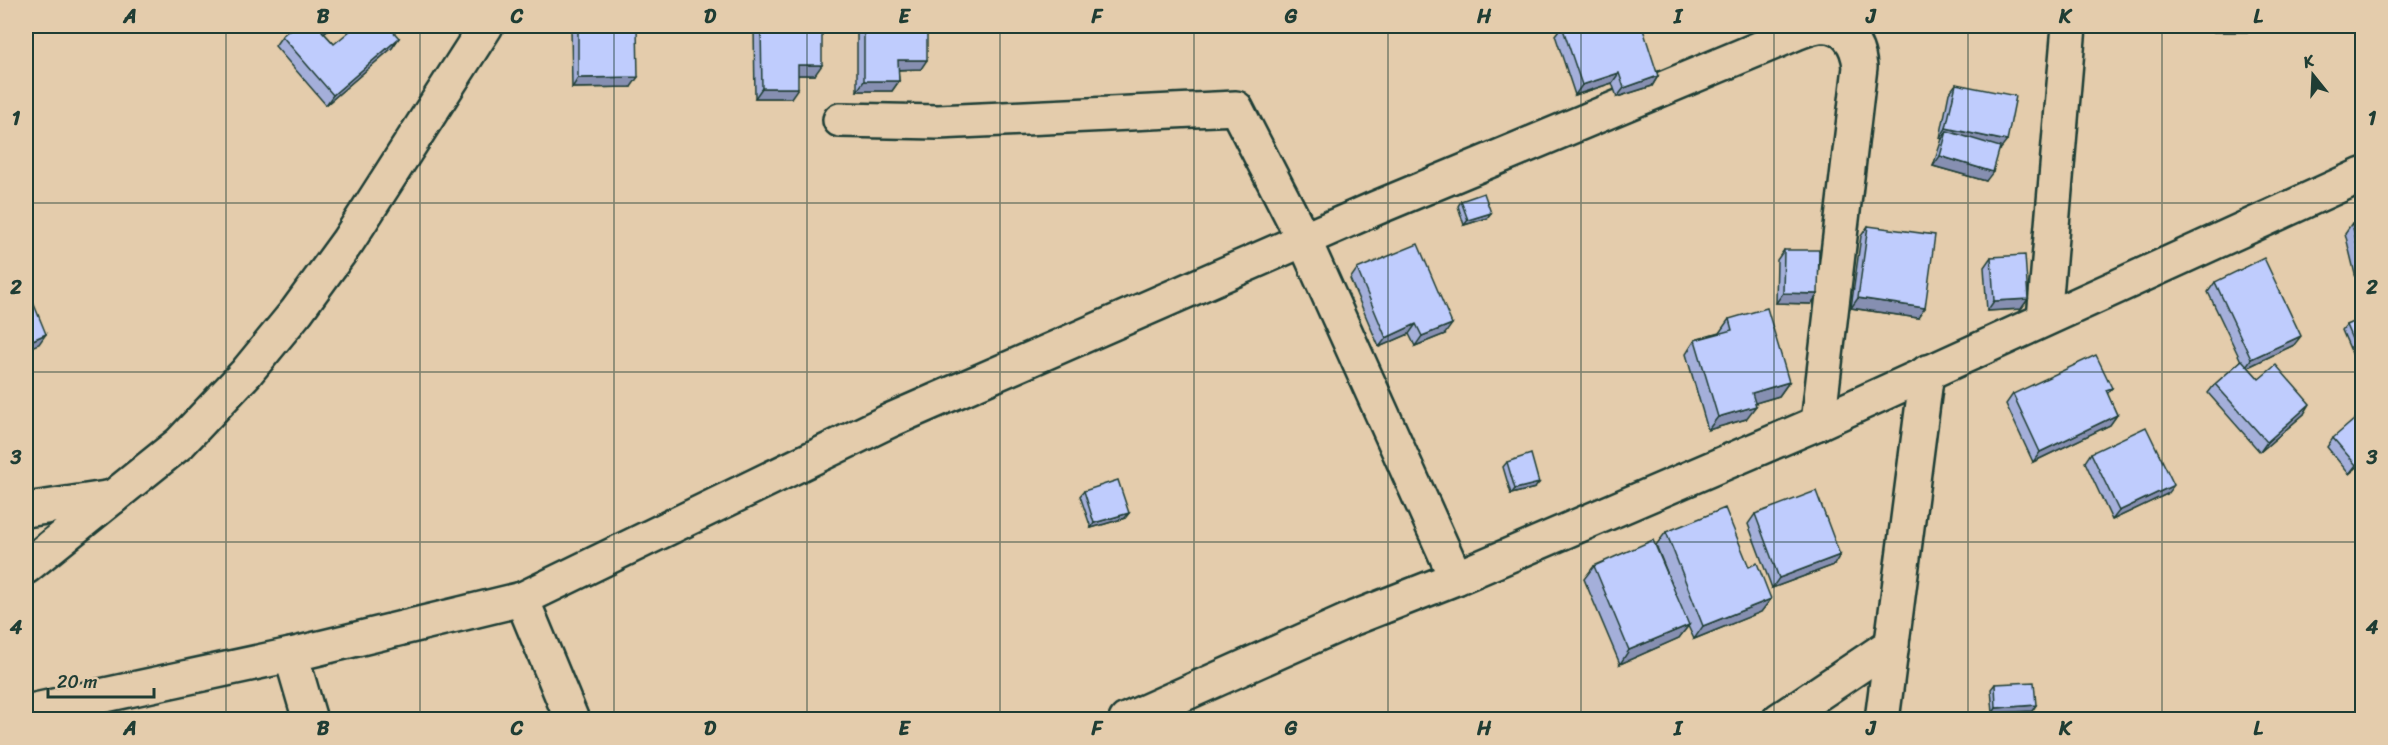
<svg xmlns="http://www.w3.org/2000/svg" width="2388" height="745" font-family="Sriracha,sans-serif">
<rect width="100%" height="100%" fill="#e4ccac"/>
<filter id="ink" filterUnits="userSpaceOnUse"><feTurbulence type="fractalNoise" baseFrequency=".0167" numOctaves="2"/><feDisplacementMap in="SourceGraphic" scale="12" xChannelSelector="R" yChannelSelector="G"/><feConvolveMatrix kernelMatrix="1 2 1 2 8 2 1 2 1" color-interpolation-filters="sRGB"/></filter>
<g filter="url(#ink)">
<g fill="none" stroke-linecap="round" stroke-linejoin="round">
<defs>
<g id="minor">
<path d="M840 120 938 122 1236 108 1304 240 1456 578"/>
<path d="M2044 319 2069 26"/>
<path d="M26 510 113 497"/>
<path d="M26 567 180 443 246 373 297 311 348 241 486 26"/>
<path d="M522 599 572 720"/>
<path d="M291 655 310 720"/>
<path d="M26 712 291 655 522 599 891 420 1376 208 1775 42C1788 37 1804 28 1819 26 1845 23 1858 44 1860 67L1818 423"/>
<path d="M1126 720 1354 618 1456 578 1818 423 2362 175"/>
<path d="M1779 720 1892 644"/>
<path d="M1882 720 1927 372"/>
</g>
</defs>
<!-- minor casing -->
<use href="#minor" stroke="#1f3d34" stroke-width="38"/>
<!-- minor -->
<use href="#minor" stroke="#e4ccac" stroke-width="33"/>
</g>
<!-- wall -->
<g fill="#a4afda" stroke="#1f3d34" stroke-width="1.5">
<path d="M294 26H332L324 33 334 44 399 38 392 48 326 105 275 46 282 36Z"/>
<path d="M571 26H637L631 87 572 88Z"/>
<path d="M754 26H798V33L815 75H798L791 98H755Z"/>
<path d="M857 26H927L921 69 898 70 899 81 892 91H857Z"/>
<path d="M1562 26 1658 76 1652 86 1617 97 1612 83 1575 95 1555 35Z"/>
<path d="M2213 26H2362L2360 31 2213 32Z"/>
<path d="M1956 84 2000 150H1999L1986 181 1933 166 1942 139 1940 138 1949 93Z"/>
<path d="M1461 201 1487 218 1464 225 1458 206Z"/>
<path d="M2362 220V295H2360L2345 233 2352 223Z"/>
<path d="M1868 226 1918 318 1851 308 1861 236Z"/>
<path d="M1784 250 1818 294 1811 304 1776 303 1777 260Z"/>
<path d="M1991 257 2028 299 2021 309 1987 311 1984 267Z"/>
<path d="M1357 269 1445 334 1415 346 1409 334 1379 347 1350 279Z"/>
<path d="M2215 282 2294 345 2248 367 2259 379 2304 414 2260 452 2208 393 2215 384 2241 361 2208 292Z"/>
<path d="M1729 319 1789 382 1779 396 1755 403 1746 419 1708 430 1686 354 1695 340 1719 333Z"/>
<path d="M2346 325 2362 355 2354 358 2342 330Z"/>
<path d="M2112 388 2107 394 2117 415 2110 425 2033 462 2006 404 2013 394Z"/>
<path d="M2333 438 2362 463 2349 474 2327 447Z"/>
<path d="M2091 453 2167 494 2112 520 2085 462Z"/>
<path d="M1507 462 1535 488 1511 494 1503 467Z"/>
<path d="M1084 491 1129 513 1125 518 1091 528 1080 496Z"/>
<path d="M1755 514 1834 565 1772 588 1748 524Z"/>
<path d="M1666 532 1749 567 1771 599 1761 612 1694 639 1688 626 1679 638 1620 664 1584 579 1594 566 1673 587 1656 545Z"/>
<path d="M1995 684 2036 705 2032 711 1993 713 1991 689Z"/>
</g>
<!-- shaded-wall -->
<g fill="#868fb1" stroke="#1f3d34" stroke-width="1.5">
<path d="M328 26H332L315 40 322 31Z"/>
<path d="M2217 26H2362V28L2360 31 2213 32Z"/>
<path d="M399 38 392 48 326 105 333 95Z"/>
<path d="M898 60H927L921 69 891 70Z"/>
<path d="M798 65H822L815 75H791Z"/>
<path d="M1619 73 1612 83 1575 95 1582 85Z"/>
<path d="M1658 76 1652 86 1617 97 1624 88Z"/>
<path d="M638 77 631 87 572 88 578 78Z"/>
<path d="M864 81H899L892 91H857Z"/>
<path d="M762 88H798L791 98H755Z"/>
<path d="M1946 128 2007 141 2000 150 1945 139 1947 131 1942 139 1940 138Z"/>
<path d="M1940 156 1993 172 1986 181 1933 166Z"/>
<path d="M1491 213 1487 218 1464 225 1468 220Z"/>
<path d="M1783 293 1818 294 1811 304 1776 303Z"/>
<path d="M1858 298 1925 308 1918 318 1851 308Z"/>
<path d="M2028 299 2021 309 1987 311 1994 301Z"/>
<path d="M1416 324 1409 334 1379 347 1386 338Z"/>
<path d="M1452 324 1445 334 1415 346 1422 336Z"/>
<path d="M46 334 39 344 26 349V343Z"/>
<path d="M2301 336 2294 345 2244 369 2251 359Z"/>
<path d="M2362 351V355L2354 358 2358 353Z"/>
<path d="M1789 382 1779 396 1742 407 1752 393Z"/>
<path d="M2310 404 2304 414 2260 452 2267 442Z"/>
<path d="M1756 406 1746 419 1708 430 1718 417Z"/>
<path d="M2117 415 2110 425 2033 462 2040 452Z"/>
<path d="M2362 459V463L2349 474 2356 465Z"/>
<path d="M1539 483 1535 488 1511 494 1515 489Z"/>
<path d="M2174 485 2167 494 2112 520 2119 511Z"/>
<path d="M1129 513 1125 518 1091 528 1094 523Z"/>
<path d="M1840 555 1834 565 1772 588 1779 578Z"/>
<path d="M1771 599 1761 612 1694 639 1703 626Z"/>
<path d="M1689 625 1679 638 1620 664 1629 650Z"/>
<path d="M2036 705 2032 711 1993 713 1996 708Z"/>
</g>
<!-- building -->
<g fill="#bfccfd" stroke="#1f3d34" stroke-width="1.5">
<path d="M294 26H328L322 31 334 44 356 26H388L399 38 333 95 282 36Z"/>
<path d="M578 26H637L638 77 578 78Z"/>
<path d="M761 26H798V33H822V65H798V88H762Z"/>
<path d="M864 26H927V60H898L899 81H864Z"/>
<path d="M1562 26H1642L1658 76 1624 88 1619 73 1582 85Z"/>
<path d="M1956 84 2016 96 2007 141 1946 128Z"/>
<path d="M1947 131 2000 147 1993 172 1940 156Z"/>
<path d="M1484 193 1491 213 1468 220 1461 201Z"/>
<path d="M2362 220V269L2352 223Z"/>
<path d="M1868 226 1935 235 1925 308 1858 298Z"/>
<path d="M1418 244 1452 324 1422 336 1416 324 1386 338 1357 269Z"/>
<path d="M1784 250H1819L1818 294 1783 293Z"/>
<path d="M2025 255 2028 299 1994 301 1991 257Z"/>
<path d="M2264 258 2301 336 2251 359 2215 282Z"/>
<path d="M26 285 46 334 26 343Z"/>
<path d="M1767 308 1789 382 1752 393 1756 406 1718 417 1695 340 1732 330 1729 319Z"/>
<path d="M2362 318V351L2358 353 2346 325Z"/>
<path d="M2096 355 2112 388 2106 390 2117 415 2040 452 2013 394Z"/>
<path d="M2242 360 2259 379 2276 365 2310 404 2267 442 2215 384Z"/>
<path d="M2362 413V459L2356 465 2333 438Z"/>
<path d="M2146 427 2174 485 2119 511 2091 453Z"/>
<path d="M1531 454 1539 483 1515 489 1507 462Z"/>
<path d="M1118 480 1129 513 1094 523 1084 491Z"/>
<path d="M1816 491 1840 555 1779 578 1755 514Z"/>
<path d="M1725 508 1749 567 1757 563 1771 599 1703 626 1666 532Z"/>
<path d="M1653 540 1689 625 1629 650 1594 566Z"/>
<path d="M2034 682 2036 705 1996 708 1995 684Z"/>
</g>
</g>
<!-- grid -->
<path fill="none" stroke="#1f3d34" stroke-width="1.5" stroke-opacity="0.55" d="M226 26V720M420 26V720M614 26V720M807 26V720M1000 26V720M1194 26V720M1388 26V720M1581 26V720M1774 26V720M1968 26V720M2162 26V720M26 203H2362M26 372H2362M26 542H2362"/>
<!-- margin -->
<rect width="2388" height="745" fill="none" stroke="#e4ccac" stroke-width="66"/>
<!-- north arrow -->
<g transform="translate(2313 75) rotate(342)" stroke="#e4ccac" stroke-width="4.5" paint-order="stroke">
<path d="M0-4.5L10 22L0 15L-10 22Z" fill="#1f3d34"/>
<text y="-9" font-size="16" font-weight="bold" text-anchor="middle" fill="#1f3d34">K</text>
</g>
<!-- scale -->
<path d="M48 688v9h106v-9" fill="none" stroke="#1f3d34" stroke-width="3"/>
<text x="57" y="688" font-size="18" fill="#1f3d34" stroke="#e4ccac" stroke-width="4.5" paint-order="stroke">20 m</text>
<rect x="33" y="33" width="2322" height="679" fill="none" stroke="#1f3d34" stroke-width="2"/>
<g font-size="20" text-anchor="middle" font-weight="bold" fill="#1f3d34">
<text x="130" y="23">A</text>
<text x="323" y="23">B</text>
<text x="517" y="23">C</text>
<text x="710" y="23">D</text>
<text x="904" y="23">E</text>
<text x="1097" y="23">F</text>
<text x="1291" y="23">G</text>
<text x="1484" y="23">H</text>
<text x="1678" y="23">I</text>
<text x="1871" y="23">J</text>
<text x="2065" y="23">K</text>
<text x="2258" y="23">L</text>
<text x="16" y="125">1</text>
<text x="2372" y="125">1</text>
<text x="16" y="294">2</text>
<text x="2372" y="294">2</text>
<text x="16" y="464">3</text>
<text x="2372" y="464">3</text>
<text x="16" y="634">4</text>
<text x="2372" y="634">4</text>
<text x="130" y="735">A</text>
<text x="323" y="735">B</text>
<text x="517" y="735">C</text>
<text x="710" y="735">D</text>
<text x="904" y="735">E</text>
<text x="1097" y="735">F</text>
<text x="1291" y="735">G</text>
<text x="1484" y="735">H</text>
<text x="1678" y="735">I</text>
<text x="1871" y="735">J</text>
<text x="2065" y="735">K</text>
<text x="2258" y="735">L</text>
</g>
</svg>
